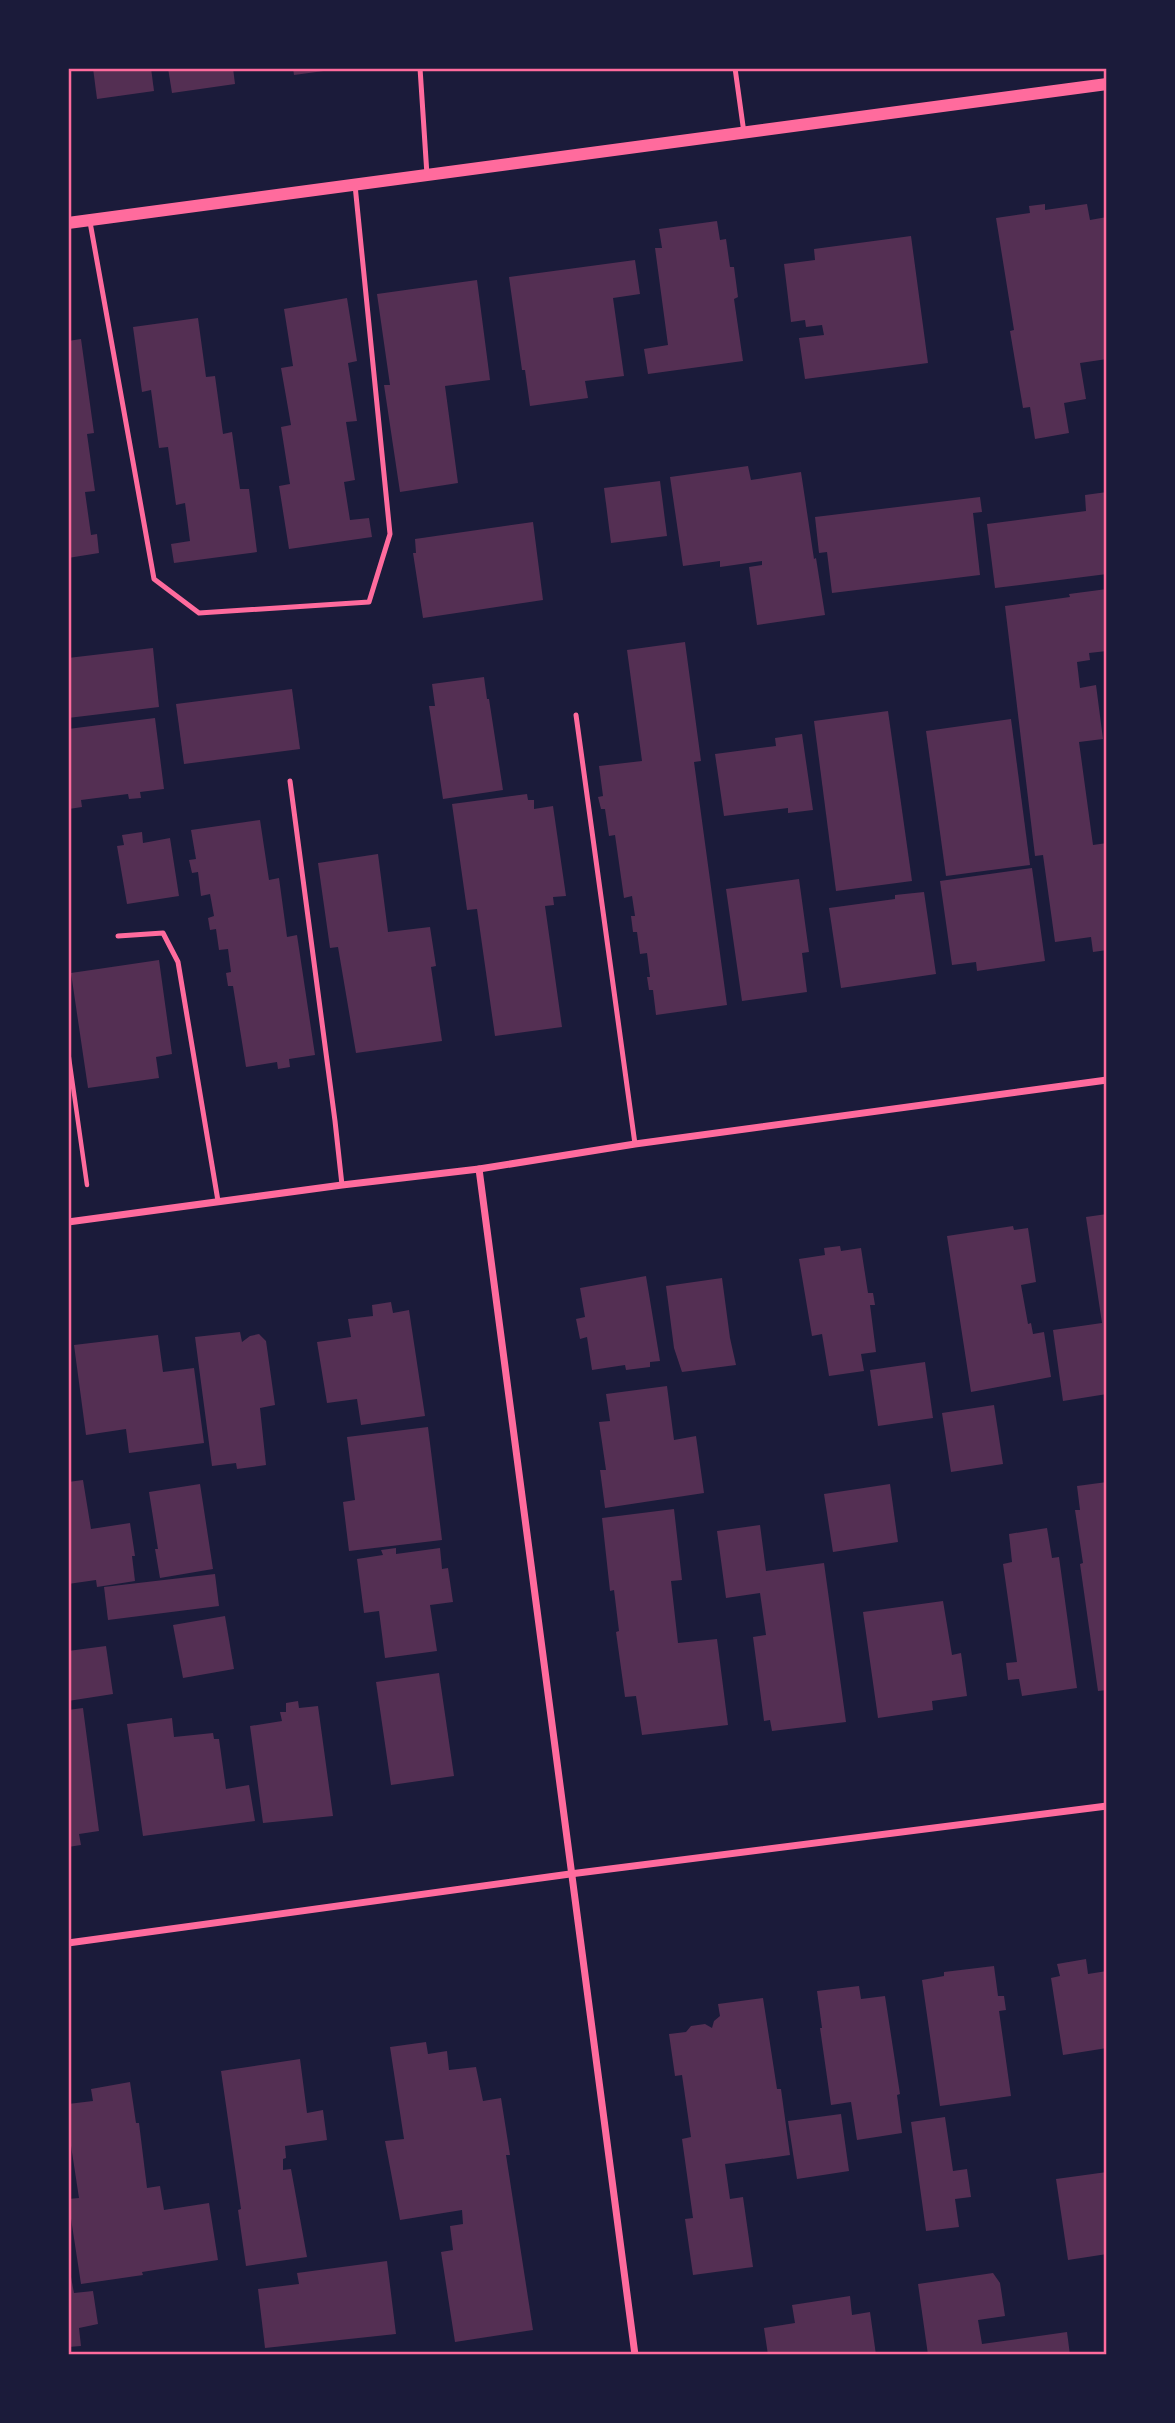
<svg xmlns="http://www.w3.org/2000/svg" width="1175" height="2423" font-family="'Archivo Narrow',sans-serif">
<rect width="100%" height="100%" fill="#1b1b3a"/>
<!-- building -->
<g fill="#542f53">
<path d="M93 68H151L154 91 97 99Z"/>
<path d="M168 68H233L235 84 172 93Z"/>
<path d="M293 68H331V70L294 75Z"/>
<path d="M1045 204V210L1087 204 1090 220 1107 217V359L1080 363 1086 399 1064 403 1069 433 1035 439 1030 407 1023 408 1010 331 1014 330 996 218 1030 213 1029 206Z"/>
<path d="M717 221 720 240 726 239 730 267H734L738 297 734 299 743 361 648 374 644 349 668 345 655 248H662L659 229Z"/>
<path d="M911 236 928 363 805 379 799 338 824 335 822 325 806 327 805 320 791 322 784 264 815 260 814 249Z"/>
<path d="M635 260 640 294 613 298 624 376 585 381 588 398 530 406 525 370H522L509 277Z"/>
<path d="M477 280 490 380 445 386 458 483 400 492 384 385H390L377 294Z"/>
<path d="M347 298 357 361 348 363 357 421 346 422 355 480 344 482 350 520 369 518 372 537 289 549 279 486 290 484 281 427 291 425 281 368 293 366 284 309Z"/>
<path d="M198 318 206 377 215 376 223 434 232 432 240 489H249L257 552 174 563 171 544 190 541 185 503 176 505 168 447 159 448 151 390 142 392 133 327Z"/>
<path d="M81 339 94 433 87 434 95 491 85 492 91 535 97 534 99 553 68 558V341Z"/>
<path d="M748 466 751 480 801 472 814 559 816 558 825 615 757 625 749 567 762 565V561L720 567V561L683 566 670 477Z"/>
<path d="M660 481 667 536 611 543 604 488Z"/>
<path d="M1107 492V574L995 588 987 524 1086 511 1085 495Z"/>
<path d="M980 497 982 512 973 513 980 575 832 593 827 552 819 553 815 517Z"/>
<path d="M533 522 543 600 423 618 413 553H416L415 539Z"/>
<path d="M1107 589V651L1089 653 1090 660 1077 662 1080 688 1096 685 1103 739 1079 742 1093 845 1107 843V950L1093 952 1091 937 1055 942 1043 855 1035 856 1005 606 1070 597 1069 594Z"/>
<path d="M685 642 701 761 694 762 727 1005 656 1015 653 990H649L647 977H650L647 953 640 954 637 932H633L631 916H635L632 896 624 898 615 835 609 836 605 809H601L598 797 603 796 599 766 642 761 627 650Z"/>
<path d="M153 648 159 707 68 718V658Z"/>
<path d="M484 677 487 699H489L503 790 443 799 429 706H435L432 684Z"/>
<path d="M292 689 300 749 184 764 176 704Z"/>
<path d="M888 711 912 881 836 891 814 721Z"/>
<path d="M155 718 164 789 140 792 141 798 129 799 128 794 81 800 82 807 69 809 68 729Z"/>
<path d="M1011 719 1030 865 946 876 926 731Z"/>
<path d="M802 734 813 810 788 813V808L724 816 715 754 776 746 775 738Z"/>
<path d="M527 794 528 800H534V809L553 806 566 896 553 897 554 905 545 906 562 1027 495 1036 477 909 467 910 452 804Z"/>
<path d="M260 820 269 880 279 878 287 937 297 935 315 1055 289 1059 290 1067 278 1069 277 1062 246 1067 233 986H228L226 973 231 972 228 949 219 950 216 929 210 930 208 918 214 916 210 894 201 896 198 872 192 873 189 860 196 859 191 830Z"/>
<path d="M142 832 143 843 170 838 179 896 127 904 117 846 124 845 122 835Z"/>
<path d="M378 854 388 932 430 927 436 966 431 967 442 1041 356 1053 338 947 330 948 318 863Z"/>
<path d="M1032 868 1045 961 977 971 976 962 952 965 940 881Z"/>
<path d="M799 879 809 952 802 953 807 992 742 1001 726 889Z"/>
<path d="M924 892 936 974 841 988 829 908 895 899V895Z"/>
<path d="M159 960 172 1054 156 1057 159 1078 88 1088 71 973Z"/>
<path d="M1107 1214V1394L1063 1401 1053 1330 1102 1323 1086 1217Z"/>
<path d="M1013 1226 1014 1230 1028 1228 1036 1282 1021 1285 1028 1324 1031 1323 1033 1334 1044 1332 1051 1377 971 1392 947 1236Z"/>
<path d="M840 1246 841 1251 861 1248 868 1293H873L875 1305H870L876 1352 861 1354 864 1371 829 1376 822 1334 812 1336 799 1259 825 1255 824 1248Z"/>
<path d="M646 1276 660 1361 650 1362V1367L626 1370 625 1365 592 1370 587 1337 580 1339 576 1319 585 1317 580 1288Z"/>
<path d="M722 1278 730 1338 736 1365 682 1372 674 1348 666 1286Z"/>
<path d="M391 1302 393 1313 409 1310 425 1416 361 1425 357 1399 327 1403 317 1342 351 1337 348 1319 373 1316 372 1305Z"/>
<path d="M240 1332 242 1342 250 1336 259 1334 266 1341 275 1405 260 1408 266 1465 237 1469 236 1463 212 1466 195 1337Z"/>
<path d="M158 1335 163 1372 194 1368 204 1443 129 1453 126 1429 86 1435 74 1345Z"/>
<path d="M925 1362 933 1418 878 1426 870 1370Z"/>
<path d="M667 1386 674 1440 696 1436 704 1493 605 1508 600 1470H606L599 1422 610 1421 606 1394Z"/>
<path d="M994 1405 1003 1464 951 1472 942 1413Z"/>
<path d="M428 1427 442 1540 349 1551 343 1502 355 1500 347 1437Z"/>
<path d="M83 1480 91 1529 130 1523 135 1556H132L135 1581 97 1587 96 1580 68 1584V1482Z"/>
<path d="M1107 1482V1690L1098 1691 1080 1564 1083 1563 1075 1510H1080L1077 1486Z"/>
<path d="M200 1484 213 1569 160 1578 155 1549H158L149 1492Z"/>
<path d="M890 1484 898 1542 833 1552 824 1494Z"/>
<path d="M674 1509 682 1580 671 1581 678 1643 717 1639 728 1725 642 1735 636 1696 625 1697 616 1632 619 1631 614 1590 610 1591 602 1518Z"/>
<path d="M760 1525 766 1571 824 1563 846 1722 772 1731 770 1720 764 1721 753 1637 766 1635 760 1593 726 1598 717 1531Z"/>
<path d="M1047 1528 1052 1558 1059 1557 1077 1688 1022 1696 1019 1679 1008 1680 1006 1663 1017 1662 1003 1564 1012 1562 1009 1534Z"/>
<path d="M396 1548V1554L440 1548 442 1569 448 1568 453 1602 430 1605 437 1651 385 1658 379 1611 364 1613 357 1559 383 1555 381 1550Z"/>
<path d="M215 1574 219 1606 108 1620 104 1587Z"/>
<path d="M943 1601 952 1655 961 1653 967 1696 932 1701 933 1710 878 1718 863 1612Z"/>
<path d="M225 1616 234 1669 183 1678 173 1625Z"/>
<path d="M106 1646 113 1694 68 1701V1651Z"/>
<path d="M439 1673 454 1776 391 1785 376 1682Z"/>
<path d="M298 1701 299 1708 318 1706 333 1816 263 1823 250 1726 282 1721 280 1712H286V1703Z"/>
<path d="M83 1708 99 1831 79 1834 81 1845 68 1847V1710Z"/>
<path d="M172 1718 174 1737 213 1733 214 1739H219L226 1789 249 1785 255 1821 143 1836 127 1724Z"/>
<path d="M1086 1959 1088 1974 1107 1971V2048L1063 2055 1051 1978 1060 1976 1057 1964Z"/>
<path d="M994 1966 998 1996H1004L1006 2010 999 2011 1011 2096 940 2106 922 1980 944 1976V1972Z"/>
<path d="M859 1986 861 1999 885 1996 900 2094 897 2095 902 2133 857 2140 851 2102 831 2105 820 2028H822L817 1991Z"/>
<path d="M763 1998 777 2089H781L790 2155 725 2164 730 2199 743 2197 753 2267 693 2275 685 2219 693 2218 682 2139 691 2137 682 2075 675 2076 669 2034 686 2032 691 2026 705 2024 712 2028 714 2021 720 2016 718 2004Z"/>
<path d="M426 2042 428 2054 447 2051 449 2070 476 2067 483 2101 501 2098 510 2155H506L533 2330 455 2342 441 2252 453 2250 450 2226 463 2224 462 2210 400 2220 385 2141 404 2139 390 2047Z"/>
<path d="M300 2059 307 2113 323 2110 327 2140 285 2146 286 2158 283 2159V2170L291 2169 307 2257 246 2266 238 2210 241 2209 221 2071Z"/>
<path d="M130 2082 136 2123H139L147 2188 160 2186 164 2210 209 2203 218 2260 142 2272 143 2275 81 2284 68 2199 79 2198 68 2126V2104L93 2101 91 2089Z"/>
<path d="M841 2114 849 2171 797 2179 788 2121Z"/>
<path d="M945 2117 953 2171 967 2169 971 2197 955 2199 959 2227 926 2231 911 2122Z"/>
<path d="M1107 2172V2254L1068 2260 1056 2179Z"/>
<path d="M68 2261 74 2293 93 2291 98 2324 79 2328 81 2346 68 2347Z"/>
<path d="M387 2261 396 2334 265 2348 258 2289 299 2284 297 2273Z"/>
<path d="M993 2273 1000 2283 1005 2316 978 2320 982 2344 1067 2332 1070 2355H928L918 2284Z"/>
<path d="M850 2296 852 2315 870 2312 876 2355H768L764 2328 795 2323 792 2305Z"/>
</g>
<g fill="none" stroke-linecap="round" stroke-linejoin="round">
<!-- path -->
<path stroke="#ff6b9d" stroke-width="4.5" d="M68 1051 87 1185"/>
<!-- service -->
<g stroke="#ff6b9d" stroke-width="5">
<path d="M420 68 427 175"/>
<path d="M735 68 744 133"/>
<path d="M90 222 154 579 199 613 369 602 390 534 355 185"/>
<path d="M576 715 635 1144"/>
<path d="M290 781 335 1121 342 1185"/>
<path d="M118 936 163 933 178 962 218 1201"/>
</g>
<!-- minor -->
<g stroke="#ff6b9d" stroke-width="7">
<path d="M479 1169 635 2355"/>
<path d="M68 1222 342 1185 479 1169 635 1144 1107 1080"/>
<path d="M68 1943 570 1874 1107 1806"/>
</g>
<!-- tertiary -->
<path stroke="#ff6b9d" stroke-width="12" d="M68 223 1107 84"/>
</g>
<!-- border -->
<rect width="1175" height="2423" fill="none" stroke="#1b1b3a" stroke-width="140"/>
<rect x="70" y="70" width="1035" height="2283" fill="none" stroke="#ff6b9d" stroke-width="2.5"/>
</svg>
